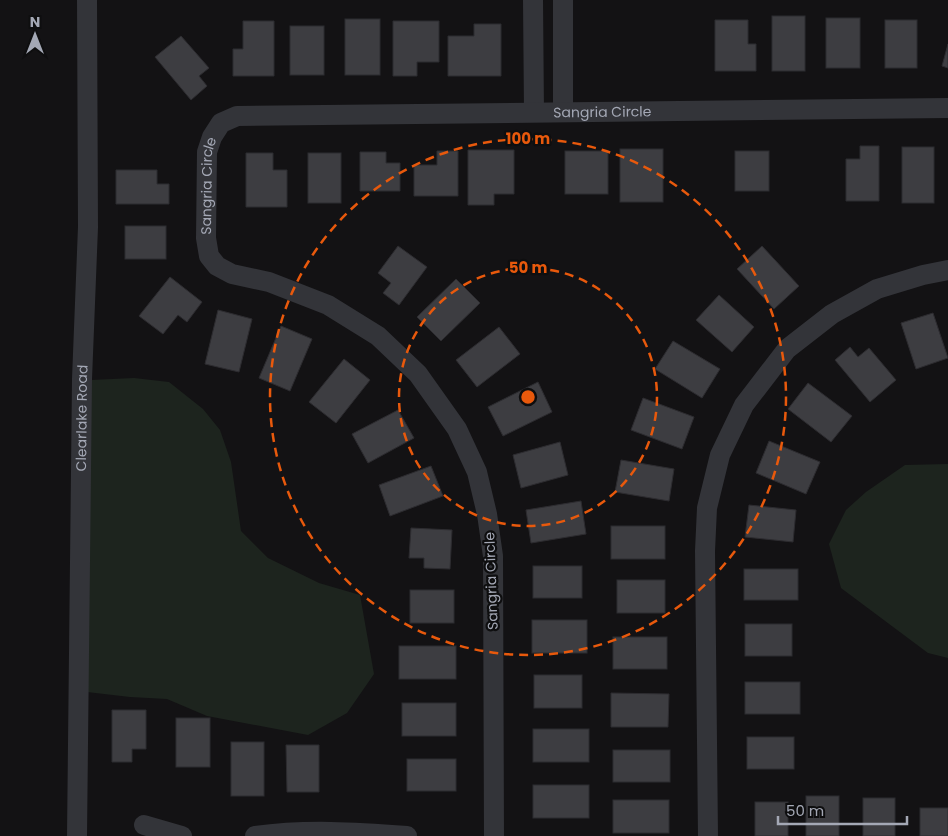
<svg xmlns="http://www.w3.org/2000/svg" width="948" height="836" font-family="Poppins,sans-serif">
<rect width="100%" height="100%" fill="#131214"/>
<!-- green -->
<g fill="#1d241e">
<path d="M134 378 169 382 203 409 220 430 231 462 241 531 268 558 319 583 360 595 374 674 347 713 308 735 207 716 167 699 130 697 87 692 91 380Z"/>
<path d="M948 464V658L928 653 841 588 829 544 846 510 866 492 905 465Z"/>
</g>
<!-- building -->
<g fill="#3d3d41" stroke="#2d2c30">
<rect x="772" y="16" width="33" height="55"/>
<rect x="826" y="18" width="34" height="50"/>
<rect x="345" y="19" width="35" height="56"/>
<path d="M715 20H748V44H756V71H715Z"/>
<rect x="885" y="20" width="32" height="48"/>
<path d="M243 21H274V76H233V49H243Z"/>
<path d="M393 21H439V62H417V76H393Z"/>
<path d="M474 24H501V76H448V36H474Z"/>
<rect x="290" y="26" width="34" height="49"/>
<path d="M181 36 209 68 199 76 207 86 191 100 155 57Z"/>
<path d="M948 44V68L942 66Z"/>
<path d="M860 146H879V201H846V159H860Z"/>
<rect x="902" y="147" width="32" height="56"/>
<rect x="620" y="149" width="43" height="53"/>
<path d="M468 150H514V194H494V205H468Z"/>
<path d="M437 151H458V196H414V165H437Z"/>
<rect x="565" y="151" width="43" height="43"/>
<rect x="735" y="151" width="34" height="40"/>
<path d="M360 152H386V163H400V191H360Z"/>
<path d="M246 153H273V170H287V207H246Z"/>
<rect x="308" y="153" width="33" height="50"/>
<path d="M116 170H157V184H169V204H116Z"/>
<rect x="125" y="226" width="41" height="33"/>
<path d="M398 246 427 267 399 305 383 293 391 283 378 273Z"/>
<path d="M762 246 799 286 774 309 737 269Z"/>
<path d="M170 277 202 302 187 322 178 315 163 334 139 316Z"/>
<path d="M456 279 480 303 441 341 417 317Z"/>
<path d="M719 295 754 327 732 352 696 320Z"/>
<path d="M218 310 252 319 239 372 205 364Z"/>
<path d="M933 313 948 358 916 369 901 323Z"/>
<path d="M281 326 312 339 290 391 259 378Z"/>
<path d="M499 327 520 354 477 387 456 360Z"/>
<path d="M673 341 720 369 702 398 655 369Z"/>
<path d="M850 347 858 357 869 348 896 380 870 402 835 360Z"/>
<path d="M344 359 370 380 336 423 309 402Z"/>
<path d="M538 382 552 412 503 436 488 407Z"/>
<path d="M808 383 852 416 831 442 788 409Z"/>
<path d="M643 398 694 417 682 449 631 430Z"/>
<path d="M398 410 414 438 368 463 352 434Z"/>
<path d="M769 441 820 462 806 494 756 473Z"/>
<path d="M560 442 568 475 521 488 513 455Z"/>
<path d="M621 460 674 469 669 501 615 492Z"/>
<path d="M431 466 443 496 390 516 379 485Z"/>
<path d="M581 501 586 534 531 543 526 510Z"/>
<path d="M749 505 796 510 793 542 745 537Z"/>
<rect x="611" y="526" width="54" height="33"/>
<path d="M411 528 452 530 450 569 424 568V558H409Z"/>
<rect x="533" y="566" width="49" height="32"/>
<rect x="744" y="569" width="54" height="31"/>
<rect x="617" y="580" width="48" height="33"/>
<rect x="410" y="590" width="44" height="33"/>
<rect x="532" y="620" width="55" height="33"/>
<rect x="745" y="624" width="47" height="32"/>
<rect x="613" y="637" width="54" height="32"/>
<rect x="399" y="646" width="57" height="33"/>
<rect x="534" y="675" width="48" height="33"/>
<rect x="745" y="682" width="55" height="32"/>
<path d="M611 693 669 694 668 727H611Z"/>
<rect x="402" y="703" width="54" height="33"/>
<path d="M112 710H146V749H132V762H112Z"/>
<rect x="176" y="718" width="34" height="49"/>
<rect x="533" y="729" width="56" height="33"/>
<rect x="747" y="737" width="47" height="32"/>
<rect x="231" y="742" width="33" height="54"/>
<path d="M286 745H319V792H287Z"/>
<rect x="613" y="750" width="57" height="32"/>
<rect x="407" y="759" width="49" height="32"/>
<rect x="533" y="785" width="56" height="33"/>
<rect x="806" y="796" width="33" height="40"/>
<rect x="863" y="798" width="32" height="38"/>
<rect x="613" y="800" width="56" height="33"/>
<rect x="755" y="802" width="33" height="34"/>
<rect x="920" y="808" width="28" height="28"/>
</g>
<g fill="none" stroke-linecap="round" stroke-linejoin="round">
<!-- street -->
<g stroke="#333439" stroke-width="20">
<path d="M533 0 534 112"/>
<path d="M563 0V112"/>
<path d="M144 825 182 836"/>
<path id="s1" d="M77 836 82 379 88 227 87 0"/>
<path d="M255 836C305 829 356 832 407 836"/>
<path id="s2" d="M494 836 493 556 487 514 477 472 457 429 418 374 378 336 328 305 269 282 232 274 217 266 209 256 206 238 207 152 212 137 221 123 237 116 948 108"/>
<path d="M708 836 705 551 707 508 720 455 744 405 787 349 832 314 877 289 923 275 948 270"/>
</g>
</g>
<!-- distance rings -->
<g fill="none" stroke="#e8590c" stroke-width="2.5" stroke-dasharray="9 6">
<circle cx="528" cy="397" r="129"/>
<circle cx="528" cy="397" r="258"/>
</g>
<g text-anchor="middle" stroke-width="4.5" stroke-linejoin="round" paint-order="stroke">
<!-- street labels -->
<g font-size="14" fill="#a4a8b5" stroke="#0e0e0f">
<text dy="5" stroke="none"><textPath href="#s2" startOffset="1245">Sangria Circle</textPath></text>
<text dy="5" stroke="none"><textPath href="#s2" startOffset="796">Sangria Circle</textPath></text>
<text dy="5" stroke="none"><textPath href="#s1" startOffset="418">Clearlake Road</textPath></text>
<text transform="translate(491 581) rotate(-92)" y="5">Sangria Circle</text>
</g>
</g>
<circle cx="528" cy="397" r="8" fill="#e8590c" stroke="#0e0e0f" stroke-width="2.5"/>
<g font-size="15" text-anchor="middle" font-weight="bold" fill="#e8590c" stroke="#0e0e0f" stroke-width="4.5" stroke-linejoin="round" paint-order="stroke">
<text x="528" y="144">100 m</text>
<text x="528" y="273">50 m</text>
</g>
<!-- north arrow -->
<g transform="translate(35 35)" stroke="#0e0e0f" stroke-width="4" paint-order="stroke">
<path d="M0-4L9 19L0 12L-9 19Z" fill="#a4a8b5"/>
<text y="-8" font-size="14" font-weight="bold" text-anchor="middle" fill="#a4a8b5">N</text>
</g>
<!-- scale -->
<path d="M778 816v8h129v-8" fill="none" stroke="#a4a8b5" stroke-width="2.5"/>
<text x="786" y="816" font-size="15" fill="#a4a8b5" stroke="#0e0e0f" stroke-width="4" paint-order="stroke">50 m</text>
</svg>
